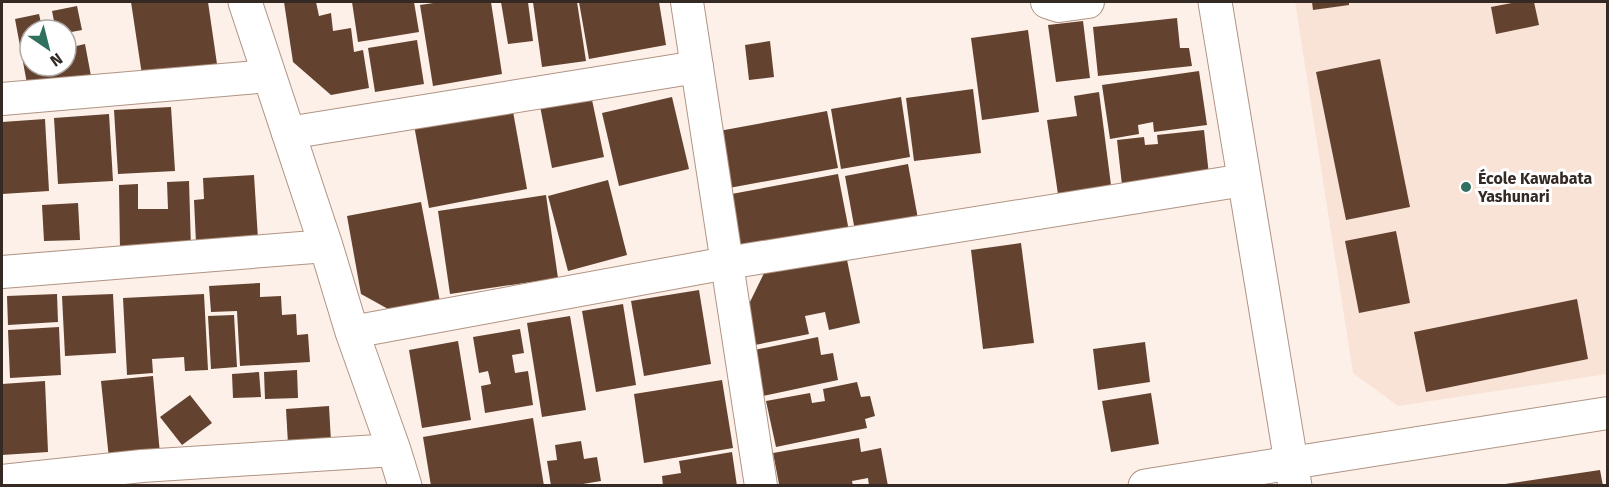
<svg xmlns="http://www.w3.org/2000/svg" width="1609" height="487" font-family="'Fira Sans',sans-serif">
<rect width="100%" height="100%" fill="#fdf0e9"/>
<!-- built -->
<path fill="#f9e3d6" d="M1295 2H1607V374L1398 406 1353 373Z"/>
<!-- building -->
<g fill="#63422f">
<path d="M131 2H208L217 64 142 75Z"/>
<path d="M284 2H316L319 16 331 13 333 31 351 28 354 52 363 50 369 88 331 95 293 62Z"/>
<path d="M352 2H414L419 32 358 42Z"/>
<path d="M440 2H491L502 74 433 86 420 5Z"/>
<path d="M501 2H528L533 41 508 44Z"/>
<path d="M533 2H577L586 61 542 67Z"/>
<path d="M579 2H659L666 45 589 59Z"/>
<path d="M1312 2H1349V5L1313 10Z"/>
<path d="M1517 2H1534L1539 25 1496 34 1491 7Z"/>
<path d="M77 6 82 30 66 33V30H30V66H66V42L68 48 85 44 91 76 28 89 15 19 39 14 41 23 54 21 52 11Z"/>
<path d="M1177 18 1180 48H1189L1192 66 1098 76 1093 27Z"/>
<path d="M1083 21 1090 78 1056 82 1048 25Z"/>
<path d="M1028 30 1039 112 982 120 971 38Z"/>
<path d="M417 40 424 84 375 92 368 48Z"/>
<path d="M770 41 774 77 749 80 745 45Z"/>
<path d="M1380 59 1410 207 1346 220 1316 72Z"/>
<path d="M1199 71 1207 125 1154 132 1153 122 1138 125 1139 134 1110 139 1102 85Z"/>
<path d="M973 89 981 153 914 161 906 98Z"/>
<path d="M1099 92 1112 193 1059 201 1047 120 1077 116 1074 96Z"/>
<path d="M591 95 604 157 552 168 540 106Z"/>
<path d="M672 97 689 169 619 186 602 113Z"/>
<path d="M901 97 910 157 841 169 831 109Z"/>
<path d="M512 106 527 189 429 208 414 125Z"/>
<path d="M171 107 175 171 118 174 114 110Z"/>
<path d="M827 111 838 168 729 188 719 131Z"/>
<path d="M109 114 113 181 58 184 54 118Z"/>
<path d="M45 119 49 191 2 194V122Z"/>
<path d="M1204 130 1209 175 1122 185 1117 140 1144 137 1145 145 1158 144 1157 135Z"/>
<path d="M908 164 918 219 855 231 845 176Z"/>
<path d="M838 174 849 231 736 253 726 195Z"/>
<path d="M254 175 258 239 196 243 194 200 204 199 203 178Z"/>
<path d="M608 180 627 255 568 271 548 196Z"/>
<path d="M189 181 191 248 120 250 119 185 138 184V209H168L167 182Z"/>
<path d="M546 195 558 278 450 294 438 211Z"/>
<path d="M421 202 441 307 399 315 361 294 347 216Z"/>
<path d="M78 203 80 240 44 241 42 205Z"/>
<path d="M1396 231 1410 303 1359 313 1345 241Z"/>
<path d="M1021 243 1034 343 983 349 971 250Z"/>
<path d="M846 255 860 323 829 330 825 312 805 316 809 334 755 345 747 308 767 267Z"/>
<path d="M260 283V297L281 296 282 315 296 314 297 335 308 334 310 362 240 366 237 311 211 312 209 286Z"/>
<path d="M699 290 711 364 644 376 631 301Z"/>
<path d="M57 294 58 322 8 325 7 296Z"/>
<path d="M113 294 116 353 65 356 62 296Z"/>
<path d="M204 294 208 370 185 371 184 357 152 359 153 373 127 375 123 298Z"/>
<path d="M1577 299 1588 359 1426 392 1414 332Z"/>
<path d="M623 304 636 385 596 392 582 311Z"/>
<path d="M234 315 237 367 211 369 208 316Z"/>
<path d="M570 316 586 410 542 417 527 323Z"/>
<path d="M59 327 61 375 10 378 8 330Z"/>
<path d="M520 329 524 353 512 355 515 373 528 371 533 405 485 413 481 386 491 384 488 371 479 373 473 337Z"/>
<path d="M818 337 821 355 833 353 838 380 763 396 754 350Z"/>
<path d="M458 341 471 420 422 428 409 350Z"/>
<path d="M1145 342 1150 382 1098 390 1093 349Z"/>
<path d="M297 370 298 398 265 399 264 372Z"/>
<path d="M259 372 261 397 233 398 232 374Z"/>
<path d="M153 376 160 454 109 459 101 381Z"/>
<path d="M722 380 733 448 644 463 634 394Z"/>
<path d="M45 381 48 452 2 455V384Z"/>
<path d="M857 382 861 397 870 396 875 416 865 419 867 428 776 447 766 401 810 393 812 403 825 401 823 389Z"/>
<path d="M1151 393 1159 444 1111 452 1102 401Z"/>
<path d="M190 395 212 423 182 445 160 417Z"/>
<path d="M329 406 331 442 288 444 286 409Z"/>
<path d="M533 418 544 486H431L423 437Z"/>
<path d="M859 438 861 452 881 448 888 486H869L868 478 852 481 853 486H781L779 484 773 453Z"/>
<path d="M581 441 584 459 597 457 601 481 583 484 584 486H551L547 461 557 460 555 445Z"/>
<path d="M732 452 737 486H663L662 476 681 473 679 461Z"/>
<path d="M1600 470 1603 486H1505V484Z"/>
</g>
<g fill="none" stroke-linecap="round" stroke-linejoin="round">
<defs>
<g id="street">
<path d="M687 2 761 486"/>
<path d="M1047 2 1059 6 1088 2"/>
<path d="M2 99 269 76"/>
<path d="M288 133 697 67"/>
<path d="M2 272 326 246"/>
<path d="M352 332 727 263 1244 180"/>
<path d="M1291 463 1608 413"/>
<path d="M2 481 142 466 394 450"/>
</g>
<g id="secondary">
<path d="M245 2 326 246 352 332 394 450 405 486"/>
<path d="M1215 2 1295 486"/>
<path d="M1145 486 1291 463"/>
</g>
</defs>
<!-- street casing -->
<use href="#street" stroke="#b09484" stroke-width="34"/>
<!-- secondary casing -->
<use href="#secondary" stroke="#b09484" stroke-width="35"/>
<!-- street -->
<use href="#street" stroke="#fff" stroke-width="32"/>
<!-- secondary -->
<use href="#secondary" stroke="#fff" stroke-width="33"/>
</g>
<!-- markers -->
<circle fill="#2f705f" stroke="#fff" stroke-width="2" cx="1466" cy="187" r="6"/>
<g text-anchor="middle" stroke-width="6" stroke-linejoin="round" paint-order="stroke">
<!-- poi labels -->
<g font-size="16" font-weight="bold" fill="#342923" stroke="#fff" text-anchor="start">
<text x="1478" y="184">École Kawabata<tspan x="1478" dy="18">Yashunari</tspan></text>
</g>
</g>
<!-- border -->
<rect width="1609" height="487" fill="none" stroke="#342923" stroke-width="6"/>
<!-- north arrow -->
<g transform="translate(48 48) rotate(145)"><circle r="28" fill="#ffffff" stroke="#aea9a7" stroke-width="1.5"/>
<path d="M0-4.5L10 22L0 15L-10 22Z" fill="#2f705f"/>
<text y="-9" font-size="16" font-weight="bold" text-anchor="middle" fill="#342923">N</text>
</g>
</svg>
